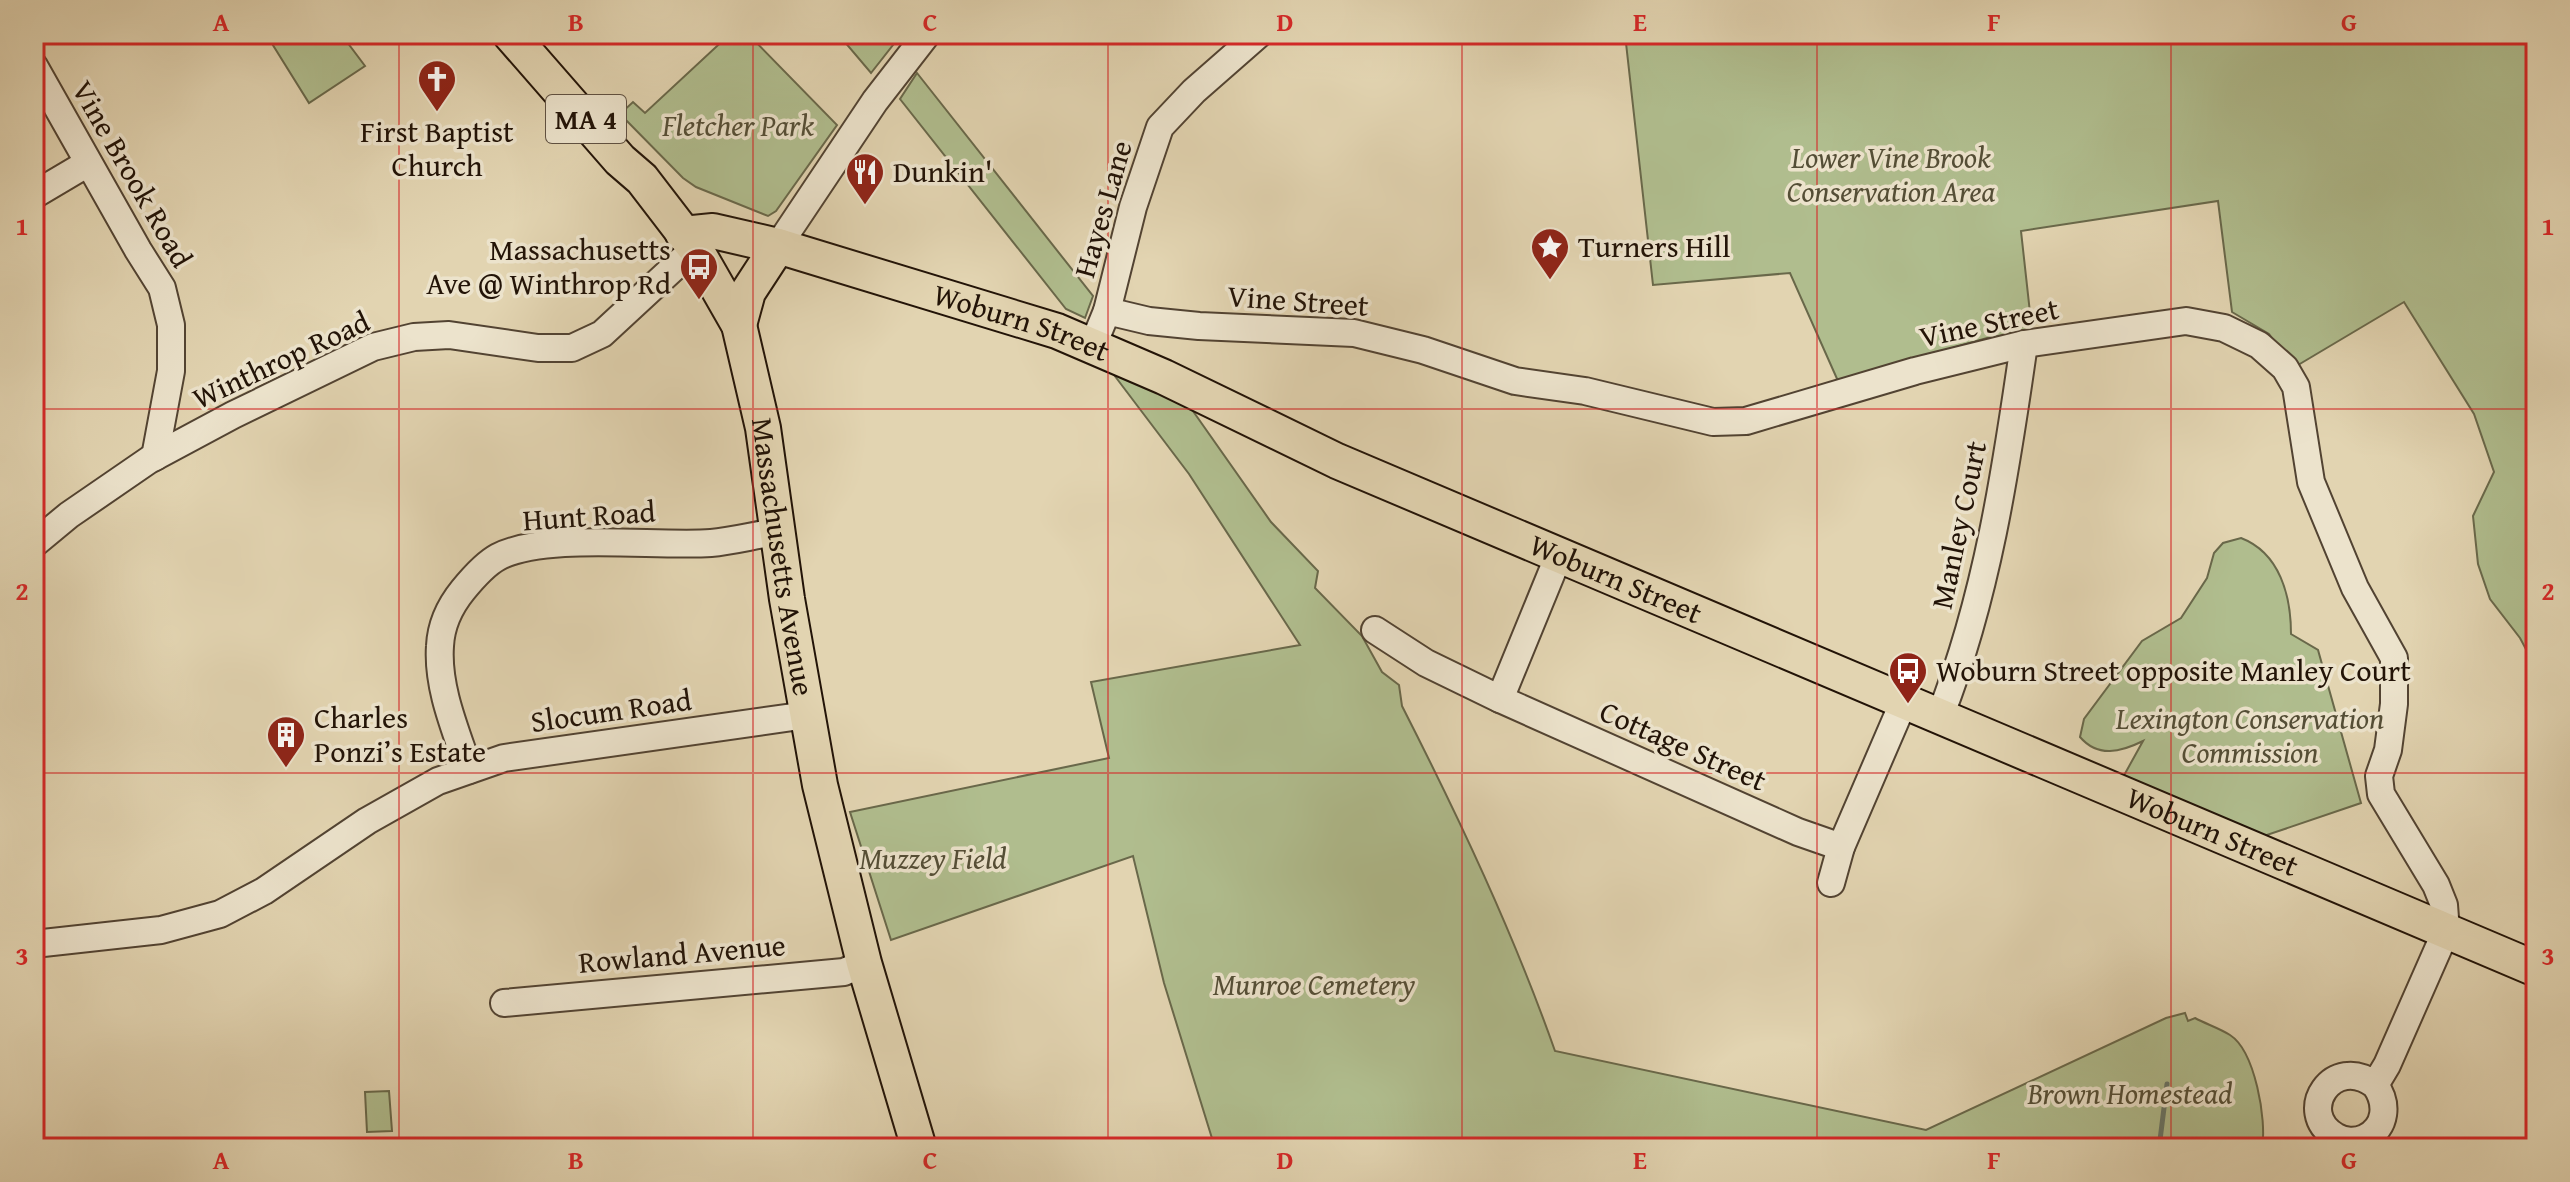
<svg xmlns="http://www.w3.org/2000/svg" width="2570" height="1182" font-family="'Gentium Book Plus',serif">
<rect width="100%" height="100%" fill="#e2d4b1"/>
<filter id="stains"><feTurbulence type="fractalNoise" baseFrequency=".0025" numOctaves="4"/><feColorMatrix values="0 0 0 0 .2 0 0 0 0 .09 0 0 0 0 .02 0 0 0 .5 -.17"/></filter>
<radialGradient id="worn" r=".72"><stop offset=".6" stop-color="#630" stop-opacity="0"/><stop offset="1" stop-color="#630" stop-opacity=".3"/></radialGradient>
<!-- green -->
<g fill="#b0bd8e" stroke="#69684a" stroke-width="2">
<path d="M266 34H341L365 66 309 103Z"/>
<path d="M730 34H748L837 125 776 211 768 216 696 187 683 178 620 114 633 102 645 113Z"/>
<path d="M838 34H898L900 36 871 73Z"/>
<path d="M1625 34H2536V668L2520 638 2490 599 2478 564 2473 516 2494 472 2474 414 2404 302 2293 368 2269 334 2232 312 2218 201 2021 231 2032 331 1987 338 1838 381 1790 273 1653 285Z"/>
<path d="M917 73 1093 296 1085 318 1066 309 900 99Z"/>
<path d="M1108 367 1188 404 1271 522 1318 571 1315 588 1362 636 1382 672 1399 685 1402 706C1459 818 1513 932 1555 1051L1926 1130 2166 1018 2185 1013 2188 1021 2195 1018C2206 1024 2219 1028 2230 1035 2255 1051 2267 1120 2262 1148H1215L1164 983 1133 856 891 940 850 812 1109 758 1091 682 1300 645 1189 474Z"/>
<path d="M2241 538C2280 553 2291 596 2291 634L2318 650 2361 803 2264 836 2122 779 2143 741C2121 752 2098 758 2080 737L2084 719 2142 641 2181 618 2207 578 2214 553 2223 543Z"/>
<path d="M389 1091 392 1131 367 1132 365 1092Z"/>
</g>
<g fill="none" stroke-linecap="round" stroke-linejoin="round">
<!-- stream -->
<path stroke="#677669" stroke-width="5" d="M2159 1148 2167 1084"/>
<defs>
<g id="minor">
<path d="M34 66 138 250 162 288 171 325V371L155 457"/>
<path d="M34 195 88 163"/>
<path d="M778 246 875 101 927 34"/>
<path d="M1107 311 1149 321 1199 326 1354 333 1423 350 1515 381 1585 391 1713 422 1746 421 1915 371 2024 344 2186 321 2224 328 2259 345 2285 368 2296 387 2311 482 2355 588 2394 658V704L2388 750 2379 776 2381 794 2436 885 2444 905 2446 931 2387 1065 2375 1085C2333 1053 2295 1112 2335 1136 2344 1142 2356 1142 2365 1138 2387 1127 2388 1103 2375 1085"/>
<path d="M1093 345 1107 311 1133 207 1160 127 1194 91 1259 34"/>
<path d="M34 544 69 515 149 460 233 415 373 347 414 337 449 335 538 348H572L602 334 695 248"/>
<path d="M1375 630 1426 663 1500 699 1798 832 1841 847"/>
<path d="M1500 699 1559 555"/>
<path d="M1940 716C1987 597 2006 470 2024 344"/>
<path d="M469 770C456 731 437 688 440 646 441 625 450 606 463 590 472 579 485 564 498 557 546 532 655 547 711 543 733 541 755 535 777 532"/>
<path d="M1831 883 1841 847 1904 701"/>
<path d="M34 944 161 930 220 914 264 891 367 821 438 781 504 758 807 715"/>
<path d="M504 1003 844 972 864 963"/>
</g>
<g id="major">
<path id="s1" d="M510 34 620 160 642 179 695 248 739 325 763 428 787 599 820 785 864 963 919 1148"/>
<path id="s2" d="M683 234 713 231 778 246 1057 331 1164 377 1337 461 2536 969"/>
<path d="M739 325 748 292 778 246"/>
</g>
</defs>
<!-- minor casing -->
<use href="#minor" stroke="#524332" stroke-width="30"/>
<!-- major casing -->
<use href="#major" stroke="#221307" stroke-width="38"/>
<!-- minor -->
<use href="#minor" stroke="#ece3cc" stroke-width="26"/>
<!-- major -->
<use href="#major" stroke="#e2d4b1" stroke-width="34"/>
</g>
<!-- grid -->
<path fill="none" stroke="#d62828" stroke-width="2" stroke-opacity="0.55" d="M399 34V1148M753 34V1148M1108 34V1148M1462 34V1148M1817 34V1148M2171 34V1148M34 409H2536M34 773H2536"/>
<!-- icons -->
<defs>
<symbol id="church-pin" viewBox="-11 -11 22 30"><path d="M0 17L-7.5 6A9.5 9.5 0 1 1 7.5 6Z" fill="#8f2418" stroke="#ece3cc"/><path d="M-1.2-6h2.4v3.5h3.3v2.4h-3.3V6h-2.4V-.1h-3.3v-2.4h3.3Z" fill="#fff"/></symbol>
<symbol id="restaurant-pin" viewBox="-11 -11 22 30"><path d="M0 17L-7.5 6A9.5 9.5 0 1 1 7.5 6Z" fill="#8f2418" stroke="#ece3cc"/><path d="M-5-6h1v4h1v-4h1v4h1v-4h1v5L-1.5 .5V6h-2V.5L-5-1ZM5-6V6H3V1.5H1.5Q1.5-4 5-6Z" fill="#fff"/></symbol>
<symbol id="sight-pin" viewBox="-11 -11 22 30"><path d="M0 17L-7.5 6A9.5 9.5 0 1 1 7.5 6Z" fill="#8f2418" stroke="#ece3cc"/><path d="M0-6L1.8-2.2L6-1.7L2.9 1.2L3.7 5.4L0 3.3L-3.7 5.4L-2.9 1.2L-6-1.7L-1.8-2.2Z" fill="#fff"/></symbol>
<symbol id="bus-pin" viewBox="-11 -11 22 30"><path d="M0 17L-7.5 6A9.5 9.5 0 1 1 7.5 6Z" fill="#8f2418" stroke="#ece3cc"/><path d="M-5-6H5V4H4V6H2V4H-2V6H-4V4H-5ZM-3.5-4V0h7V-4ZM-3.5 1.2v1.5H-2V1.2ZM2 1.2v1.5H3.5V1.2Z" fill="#fff"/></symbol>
<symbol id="building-pin" viewBox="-11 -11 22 30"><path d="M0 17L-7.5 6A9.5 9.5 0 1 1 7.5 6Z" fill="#8f2418" stroke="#ece3cc"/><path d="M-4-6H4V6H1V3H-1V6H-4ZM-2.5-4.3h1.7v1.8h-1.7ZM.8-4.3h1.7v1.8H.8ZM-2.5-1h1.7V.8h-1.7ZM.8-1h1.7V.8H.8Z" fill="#fff"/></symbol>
</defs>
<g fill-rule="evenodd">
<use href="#church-pin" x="415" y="57" width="44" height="60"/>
<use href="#restaurant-pin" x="843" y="150" width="44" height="60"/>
<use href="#sight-pin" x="1528" y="225" width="44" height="60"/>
<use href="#bus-pin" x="677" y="245" width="44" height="60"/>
<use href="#bus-pin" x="1886" y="649" width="44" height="60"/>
<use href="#building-pin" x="264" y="713" width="44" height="60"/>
</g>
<g text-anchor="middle" stroke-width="7" stroke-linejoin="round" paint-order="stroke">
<!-- shield labels -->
<rect fill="#ece3cc" stroke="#5f5142" stroke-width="2" x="546" y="95" width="80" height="48" rx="6"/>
<g font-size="28" font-weight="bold" fill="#221307">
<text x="586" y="129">MA 4</text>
</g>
<!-- park labels -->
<g font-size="30" font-style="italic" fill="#544e36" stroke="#ece3cc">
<text x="738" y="136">Fletcher Park</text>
<text x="1891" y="168">Lower Vine Brook<tspan x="1891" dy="34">Conservation Area</tspan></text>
<text x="2250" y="729">Lexington Conservation<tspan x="2250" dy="34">Commission</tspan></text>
<text x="933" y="869">Muzzey Field</text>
<text x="1314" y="995">Munroe Cemetery</text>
<text x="2130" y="1104">Brown Homestead</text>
</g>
<!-- poi labels -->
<g font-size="30" fill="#221307" stroke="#ece3cc" text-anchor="start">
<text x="437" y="142" text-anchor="middle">First Baptist<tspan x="437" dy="34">Church</tspan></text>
<text x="893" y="182">Dunkin'</text>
<text x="1578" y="257">Turners Hill</text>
<text x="671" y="260" text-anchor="end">Massachusetts<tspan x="671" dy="34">Ave @ Winthrop Rd</tspan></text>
<text x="1936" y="681">Woburn Street opposite Manley Court</text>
<text x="314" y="728">Charles<tspan x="314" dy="34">Ponzi’s Estate</tspan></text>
</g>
<!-- street labels -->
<g font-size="30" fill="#221307" stroke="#ece3cc">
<text transform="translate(132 174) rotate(60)" y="10">Vine Brook Road</text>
<text transform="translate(1103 209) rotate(-74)" y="10">Hayes Lane</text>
<text transform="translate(1298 301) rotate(4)" y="10">Vine Street</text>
<text dy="10" stroke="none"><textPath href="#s2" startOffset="352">Woburn Street</textPath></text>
<text transform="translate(1989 323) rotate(-12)" y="10">Vine Street</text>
<text transform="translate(281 360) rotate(-25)" y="10">Winthrop Road</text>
<text transform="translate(589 516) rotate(-4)" y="10">Hunt Road</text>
<text transform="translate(1959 525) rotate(-78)" y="10">Manley Court</text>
<text dy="10" stroke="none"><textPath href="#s1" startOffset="608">Massachusetts Avenue</textPath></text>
<text dy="10" stroke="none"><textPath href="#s2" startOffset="1000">Woburn Street</textPath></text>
<text transform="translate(611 711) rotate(-8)" y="10">Slocum Road</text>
<text transform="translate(1683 746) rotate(24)" y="10">Cottage Street</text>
<text dy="10" stroke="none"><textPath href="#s2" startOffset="1648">Woburn Street</textPath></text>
<text transform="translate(682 954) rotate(-5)" y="10">Rowland Avenue</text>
</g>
</g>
<!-- margin -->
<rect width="2570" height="1182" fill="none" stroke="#e2d4b1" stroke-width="88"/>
<rect x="44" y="44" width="2482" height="1094" fill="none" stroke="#d62828" stroke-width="3"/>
<g font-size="26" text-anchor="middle" font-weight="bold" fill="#d62828">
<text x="221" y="31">A</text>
<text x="576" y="31">B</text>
<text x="930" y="31">C</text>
<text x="1285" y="31">D</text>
<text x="1640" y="31">E</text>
<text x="1994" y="31">F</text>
<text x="2349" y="31">G</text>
<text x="22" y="235">1</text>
<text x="2548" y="235">1</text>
<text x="22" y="600">2</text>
<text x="2548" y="600">2</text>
<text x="22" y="965">3</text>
<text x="2548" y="965">3</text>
<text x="221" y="1169">A</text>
<text x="576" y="1169">B</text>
<text x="930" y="1169">C</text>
<text x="1285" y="1169">D</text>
<text x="1640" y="1169">E</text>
<text x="1994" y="1169">F</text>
<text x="2349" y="1169">G</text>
</g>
<rect width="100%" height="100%" filter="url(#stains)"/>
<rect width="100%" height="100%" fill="url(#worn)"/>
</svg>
